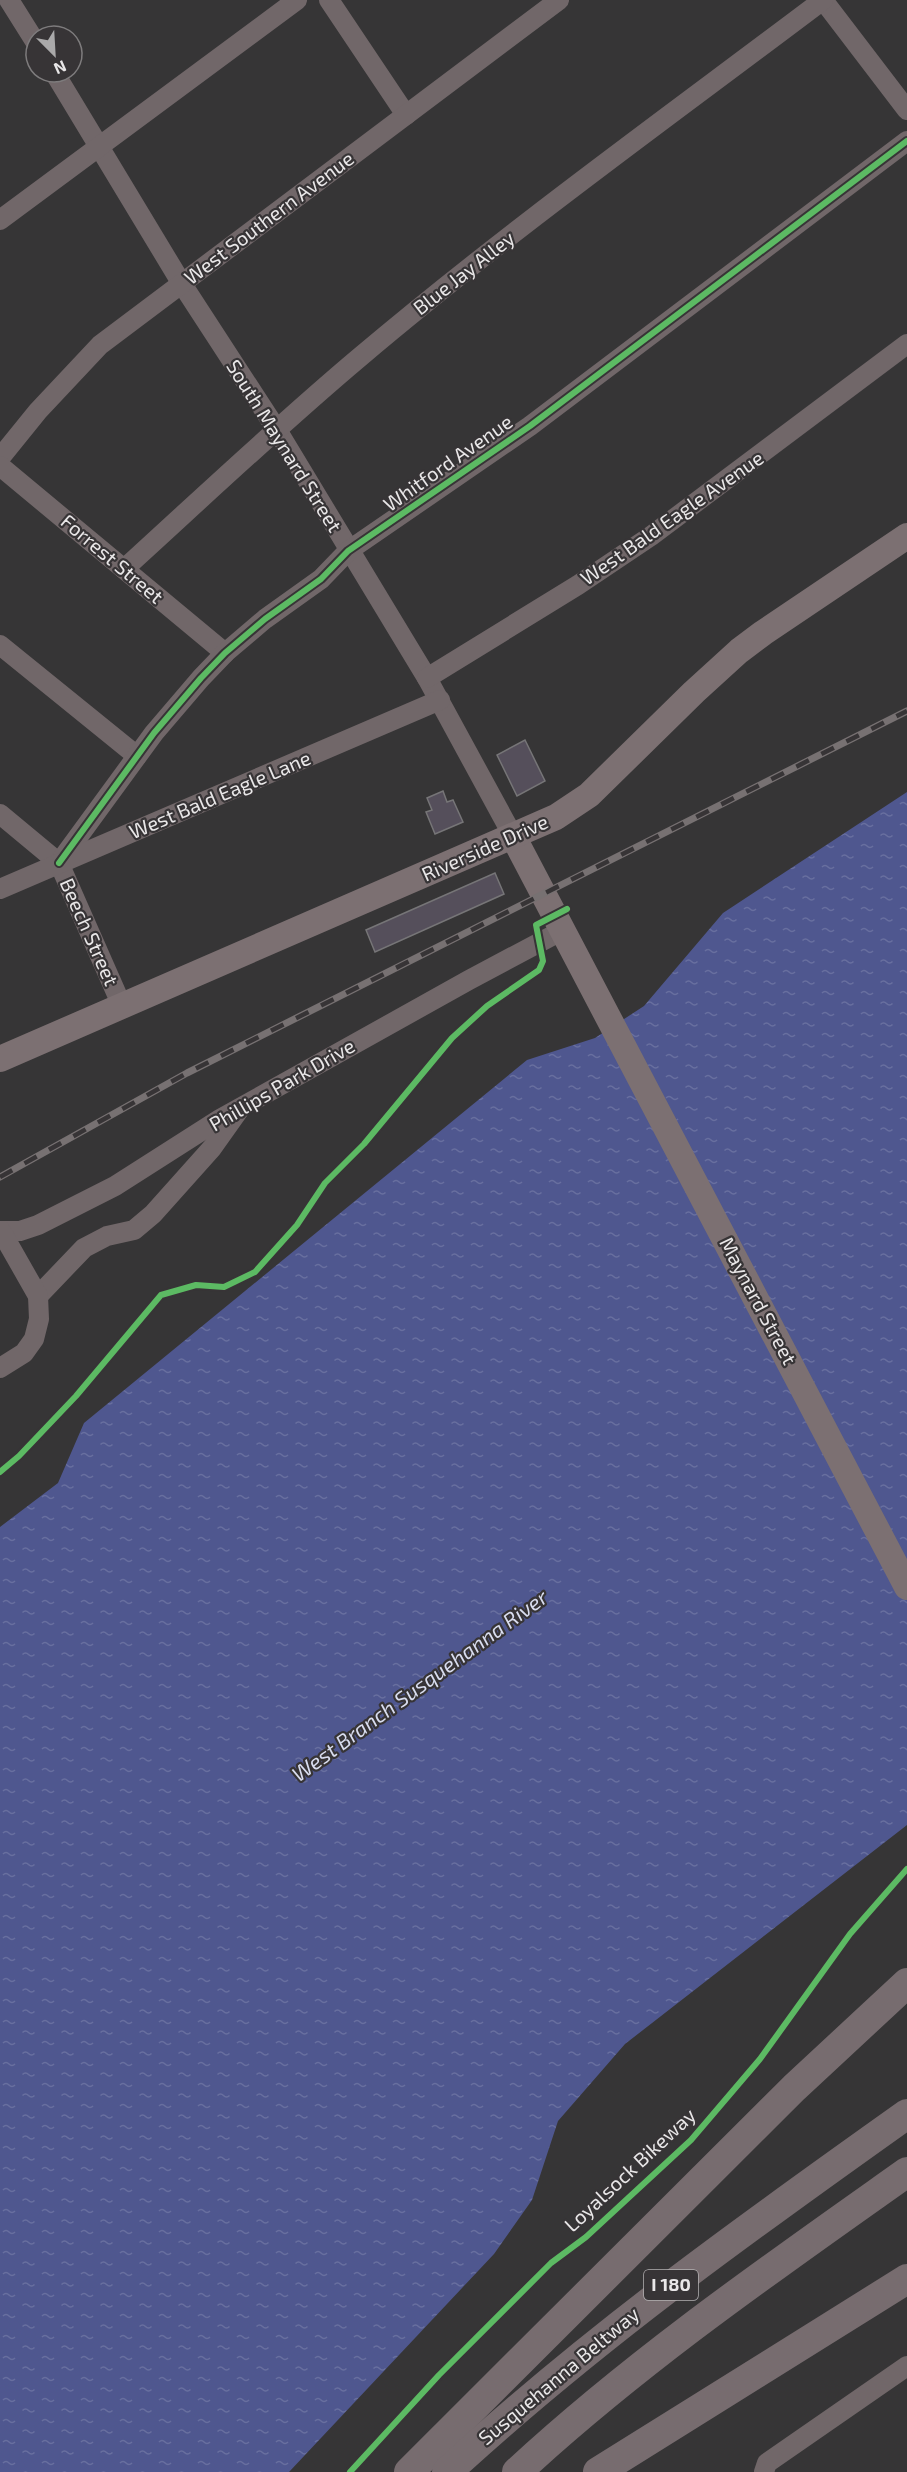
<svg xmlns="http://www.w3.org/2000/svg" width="907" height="2472" font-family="'Exo 2',sans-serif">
<defs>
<pattern id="water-ripples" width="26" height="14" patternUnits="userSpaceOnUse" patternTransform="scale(1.5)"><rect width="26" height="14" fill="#4f578f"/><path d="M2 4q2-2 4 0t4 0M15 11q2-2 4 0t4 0" fill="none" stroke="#686f9f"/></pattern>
</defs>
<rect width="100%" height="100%" fill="#363536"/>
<!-- water -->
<path fill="url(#water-ripples)" d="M907 792V1825L625 2044 558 2121 532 2200 494 2254 289 2472H0V1527L58 1483 84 1423 527 1060 595 1038 644 1006 723 913Z"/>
<!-- building -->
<g fill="#554f5b" stroke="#767577" stroke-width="1.5">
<path d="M525 740 545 781 517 796 497 755Z"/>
<path d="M443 791 447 802 453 800 463 822 435 834 426 812 432 810 427 798Z"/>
<path d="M495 873 504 894 375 952 366 930Z"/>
</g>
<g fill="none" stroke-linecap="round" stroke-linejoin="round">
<!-- minor -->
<g stroke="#716769" stroke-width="20">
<path d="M9 0 36 43"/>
<path d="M329 0 406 115"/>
<path d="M823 0 907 110"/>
<path d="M54 72 182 284 277 430 427 678 513 836"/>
<path d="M0 220 297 0"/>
<path d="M0 458 38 411 100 345 559 0"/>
<path d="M0 466 225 653"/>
<path d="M124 569C202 498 279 425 360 357 509 231 668 117 823 0"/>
<path d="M0 645 137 756"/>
<path d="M427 678 578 585 651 536 907 344"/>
<path d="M0 814 59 863 122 1006"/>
<path d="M59 863 154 733 201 678 225 653 265 619 321 579 348 551 530 426 907 141"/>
<path d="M0 889 440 700"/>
<path d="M0 1231H20L38 1225 115 1186 220 1119 469 980 563 930"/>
<path d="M38 1296 84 1248 107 1236 134 1230 153 1214 212 1148 239 1110"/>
<path d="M0 1368 24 1353 34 1339 39 1319 38 1296 1 1231"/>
<path d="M764 2472 767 2463 907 2366"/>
</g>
<!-- major -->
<g stroke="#7c7072" stroke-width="26">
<path d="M513 836 907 1587"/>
<path d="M0 1059 556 817 589 795 694 692 739 651 763 633 907 536"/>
</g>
<!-- highway -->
<g stroke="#776c6f" stroke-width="30">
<path d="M409 2472 794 2088 907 1983"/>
<path d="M447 2472C591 2339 748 2227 907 2114"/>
<path d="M517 2472C637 2361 773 2267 907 2172"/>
<path d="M598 2472 907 2279"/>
</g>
<defs>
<path id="rail" d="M0 1177 187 1073 907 711"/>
</defs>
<!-- rail casing -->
<use href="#rail" stroke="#777172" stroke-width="7"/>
<!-- rail -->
<use href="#rail" stroke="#373436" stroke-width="4.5" stroke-dasharray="14" stroke-linecap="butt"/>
<defs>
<g id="cycleway">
<path d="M59 863 154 733 201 678 225 653 265 619 321 579 348 551 530 426 907 141"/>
<path d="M0 1472 19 1456 76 1396 161 1295 196 1285 224 1287 255 1272 297 1225 325 1183 364 1144 452 1038 487 1006 539 970 543 961 536 925 567 909"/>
<path d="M350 2472 439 2375 551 2263 586 2237 691 2140 760 2059 850 1934 907 1869"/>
</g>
</defs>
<!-- cycleway casing -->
<use href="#cycleway" stroke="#373436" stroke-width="10"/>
<!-- cycleway -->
<use href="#cycleway" stroke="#5cba63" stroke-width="6"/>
</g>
<g text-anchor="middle" stroke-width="4.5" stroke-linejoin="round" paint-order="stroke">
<!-- shield labels -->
<rect fill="#373436" stroke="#b4b1b3" stroke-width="1.5" x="644" y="2270" width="54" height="30" rx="4.5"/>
<g font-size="18" font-weight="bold" fill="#e9e7e8">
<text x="671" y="2291">I 180</text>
</g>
<!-- street labels -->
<g font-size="20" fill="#e9e7e8" stroke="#373436">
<text transform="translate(269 218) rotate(-37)" y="7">West Southern Avenue</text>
<text transform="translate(464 273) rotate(-38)" y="7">Blue Jay Alley</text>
<text transform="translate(284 446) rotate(58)" y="7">South Maynard Street</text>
<text transform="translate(448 463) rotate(-35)" y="7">Whitford Avenue</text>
<text transform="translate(672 518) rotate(-35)" y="7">West Bald Eagle Avenue</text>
<text transform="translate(112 559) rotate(40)" y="7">Forrest Street</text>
<text transform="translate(220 795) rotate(-23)" y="7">West Bald Eagle Lane</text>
<text transform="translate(485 848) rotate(-24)" y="7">Riverside Drive</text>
<text transform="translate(89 932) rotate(66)" y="7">Beech Street</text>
<text transform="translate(282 1085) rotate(-30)" y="7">Phillips Park Drive</text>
<text transform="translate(758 1301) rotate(62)" y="7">Maynard Street</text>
<text transform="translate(630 2170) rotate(-43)" y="7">Loyalsock Bikeway</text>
<text transform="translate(559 2376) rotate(-40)" y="7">Susquehanna Beltway</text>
</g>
<!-- water labels -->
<g font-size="21" font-style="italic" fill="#d9ddef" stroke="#373436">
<text transform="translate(420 1686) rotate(-36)" y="7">West Branch Susquehanna River</text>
</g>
</g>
<!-- north arrow -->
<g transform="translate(54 54) rotate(156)"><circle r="28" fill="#373436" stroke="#7e7c7d" stroke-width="1.5"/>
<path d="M0-4.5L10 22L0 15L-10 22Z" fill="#aaa9aa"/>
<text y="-9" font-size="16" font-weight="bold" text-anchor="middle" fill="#e9e7e8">N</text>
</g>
</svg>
